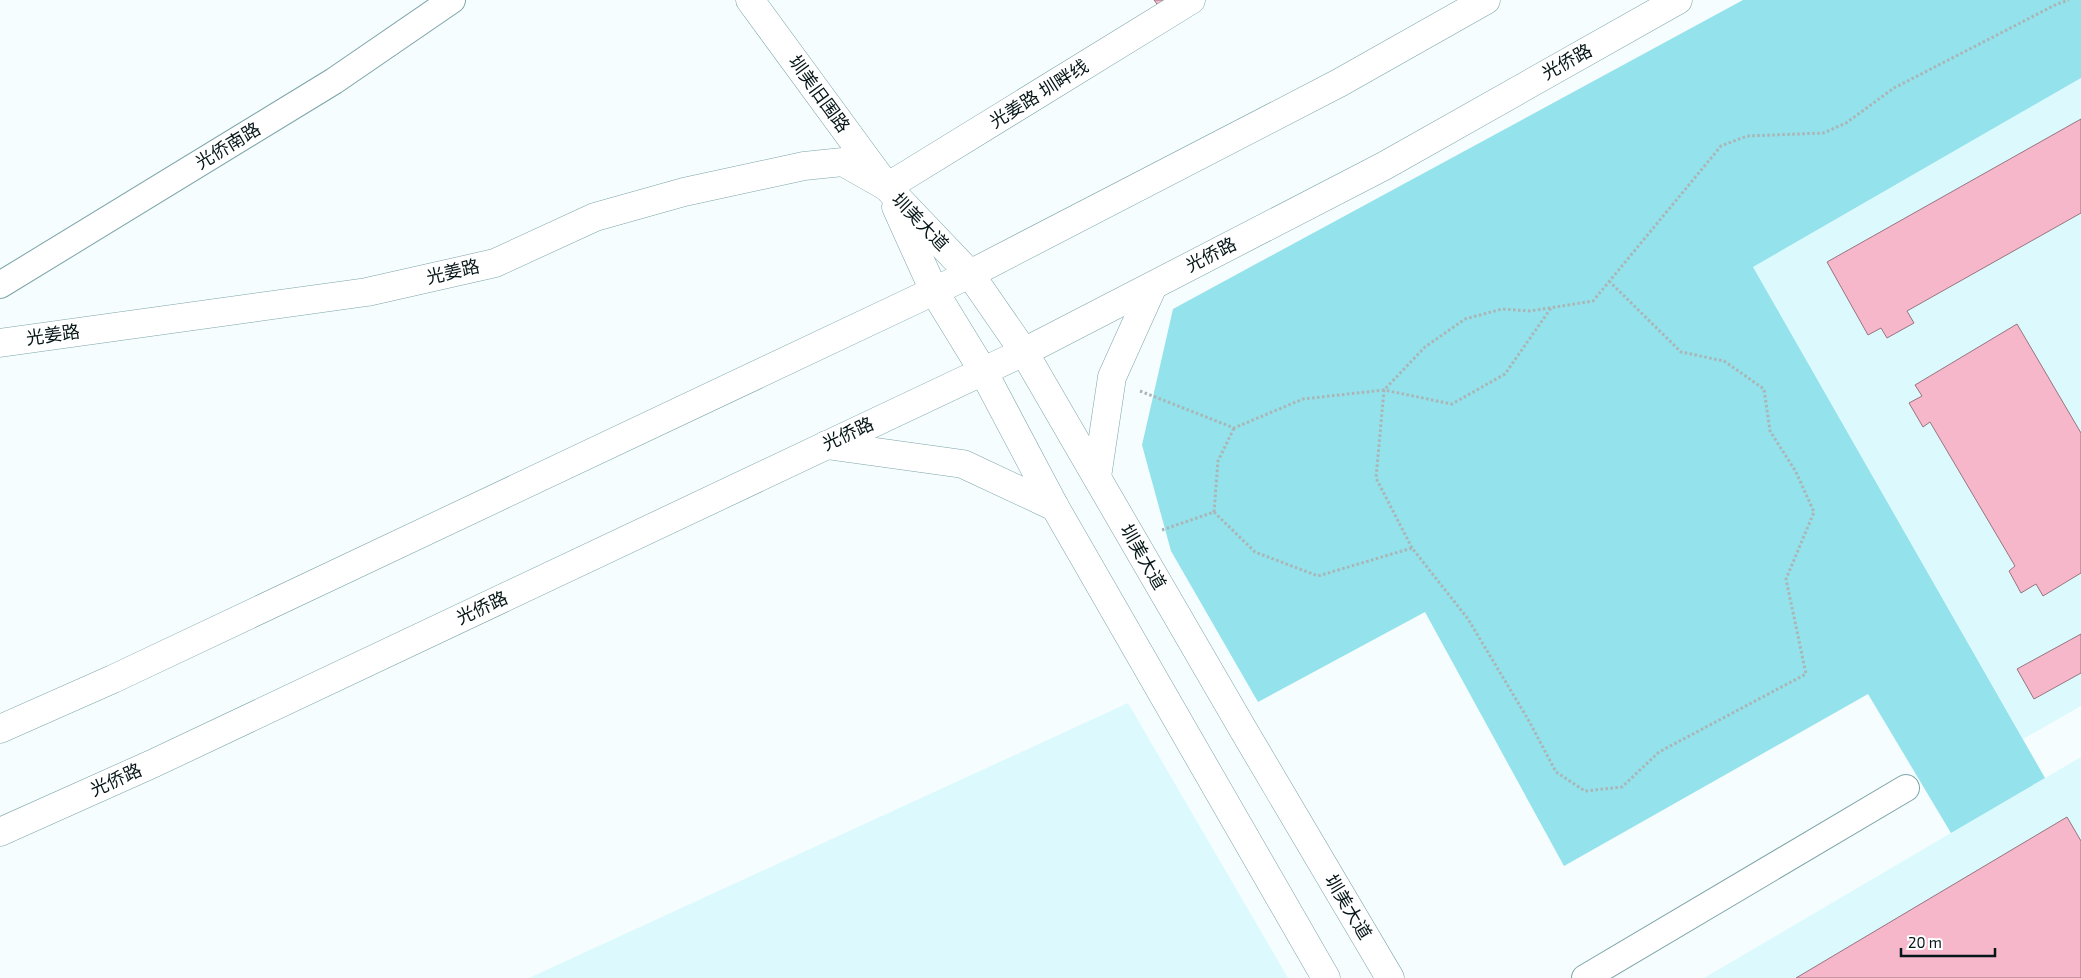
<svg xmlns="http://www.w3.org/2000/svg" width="2081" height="978" font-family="'Exo 2','Noto Sans SC',sans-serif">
<rect width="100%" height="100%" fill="#f5fdfe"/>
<!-- built -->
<g fill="#dcfafe">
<path d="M2081 78V706L2023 739 1753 267Z"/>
<path d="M1128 703 1288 978H529Z"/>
<path d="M2081 757V978H1704L1951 833Z"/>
</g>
<!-- green -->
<path fill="#94e2ec" d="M1743 0H2081V78L1753 267 2045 778 1951 833 1868 694 1564 866 1425 612 1258 702 1171 551 1142 445 1173 309Z"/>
<!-- building -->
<g fill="#f7b7ca" stroke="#96757e">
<path d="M1154 0H1173L1160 8Z"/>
<path d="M2081 119V213L1907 311 1914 323 1887 338 1881 328 1868 335 1827 262Z"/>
<path d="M2017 324 2081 433V573L2043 596 2036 584 2021 593 2009 571 2015 566 1930 422 1923 427 1909 403 1922 396 1915 385Z"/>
<path d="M2081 634V673L2034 699 2017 669Z"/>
<path d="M2067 817 2081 841V978H1796Z"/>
</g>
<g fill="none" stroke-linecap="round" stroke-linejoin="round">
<defs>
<g id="minor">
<path d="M0 285 334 81 452 0"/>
<path d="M1585 978 1906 788"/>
</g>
<g id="tertiary">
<path d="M750 0 887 187 970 274"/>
<path d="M887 187 1191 0"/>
<path d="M896 207 934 291"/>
<path d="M0 343 367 292 495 263 595 217 684 192 804 166 843 162 887 187"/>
</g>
<g id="secondary">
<path d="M970 274 1024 352 1244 731 1390 978"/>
<path d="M934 291 983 371 1055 507 1326 978"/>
</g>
<g id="primary">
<path d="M826 445 963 464 1055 507"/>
<path d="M1097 477 1112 377 1153 286"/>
<path d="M0 729 113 679 970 274 1339 83 1486 0"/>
<path d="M0 832 152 764 1024 352 1384 166 1678 0"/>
</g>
</defs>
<!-- minor casing -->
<use href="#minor" stroke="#7da4a9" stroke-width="28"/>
<!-- tertiary casing -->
<use href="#tertiary" stroke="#7da4a9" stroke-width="29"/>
<!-- secondary casing -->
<use href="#secondary" stroke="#7da4a9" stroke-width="29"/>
<!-- primary casing -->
<use href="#primary" stroke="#7da4a9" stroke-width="29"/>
<!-- path -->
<g stroke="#aab5b6" stroke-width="3" stroke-dasharray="2.5 2.5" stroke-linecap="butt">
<path d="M1140 391 1234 428 1303 399 1384 390 1425 347 1465 319 1502 309 1530 311 1593 301 1721 146 1747 136 1823 133 1846 123 1894 88 2057 4 2069 0"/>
<path d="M1214 512 1218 461 1234 428"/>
<path d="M1162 530 1214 512 1255 552 1318 576 1412 548 1468 619 1529 721 1556 772 1585 791 1622 787 1659 752 1806 674 1786 579 1814 512 1796 472 1770 431 1764 389 1724 361 1681 352 1610 282"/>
<path d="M1412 548 1376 478 1384 390 1452 404 1505 374 1551 308"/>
</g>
<!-- minor -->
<use href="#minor" stroke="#fff" stroke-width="26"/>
<!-- tertiary -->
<use href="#tertiary" stroke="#fff" stroke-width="28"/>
<!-- secondary -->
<use href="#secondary" stroke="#fff" stroke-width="28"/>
<!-- primary -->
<use href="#primary" stroke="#fff" stroke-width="28"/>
</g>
<g text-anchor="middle" stroke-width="4.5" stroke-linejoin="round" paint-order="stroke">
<!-- street labels -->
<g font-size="18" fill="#071618" stroke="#fff">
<text transform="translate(1567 62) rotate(-29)" y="6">光侨路</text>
<text transform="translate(819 94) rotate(54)" y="6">圳美旧围路</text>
<text transform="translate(1039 94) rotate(-32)" y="6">光姜路 圳畔线</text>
<text transform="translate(228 146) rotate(-31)" y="6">光侨南路</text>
<text transform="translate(920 222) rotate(46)" y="6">圳美大道</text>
<text transform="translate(1211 255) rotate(-27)" y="6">光侨路</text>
<text transform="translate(453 272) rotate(-13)" y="6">光姜路</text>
<text transform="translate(53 335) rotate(-8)" y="6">光姜路</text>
<text transform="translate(848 434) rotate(-25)" y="6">光侨路</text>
<text transform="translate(1143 557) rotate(60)" y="6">圳美大道</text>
<text transform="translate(482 608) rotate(-25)" y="6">光侨路</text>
<text transform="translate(116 780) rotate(-24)" y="6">光侨路</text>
<text transform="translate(1348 907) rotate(59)" y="6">圳美大道</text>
</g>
</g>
<!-- scale -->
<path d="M1901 948v8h94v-8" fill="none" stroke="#071618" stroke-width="2.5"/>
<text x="1908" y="948" font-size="15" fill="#071618" stroke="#ffffff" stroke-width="4" paint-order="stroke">20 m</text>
</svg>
